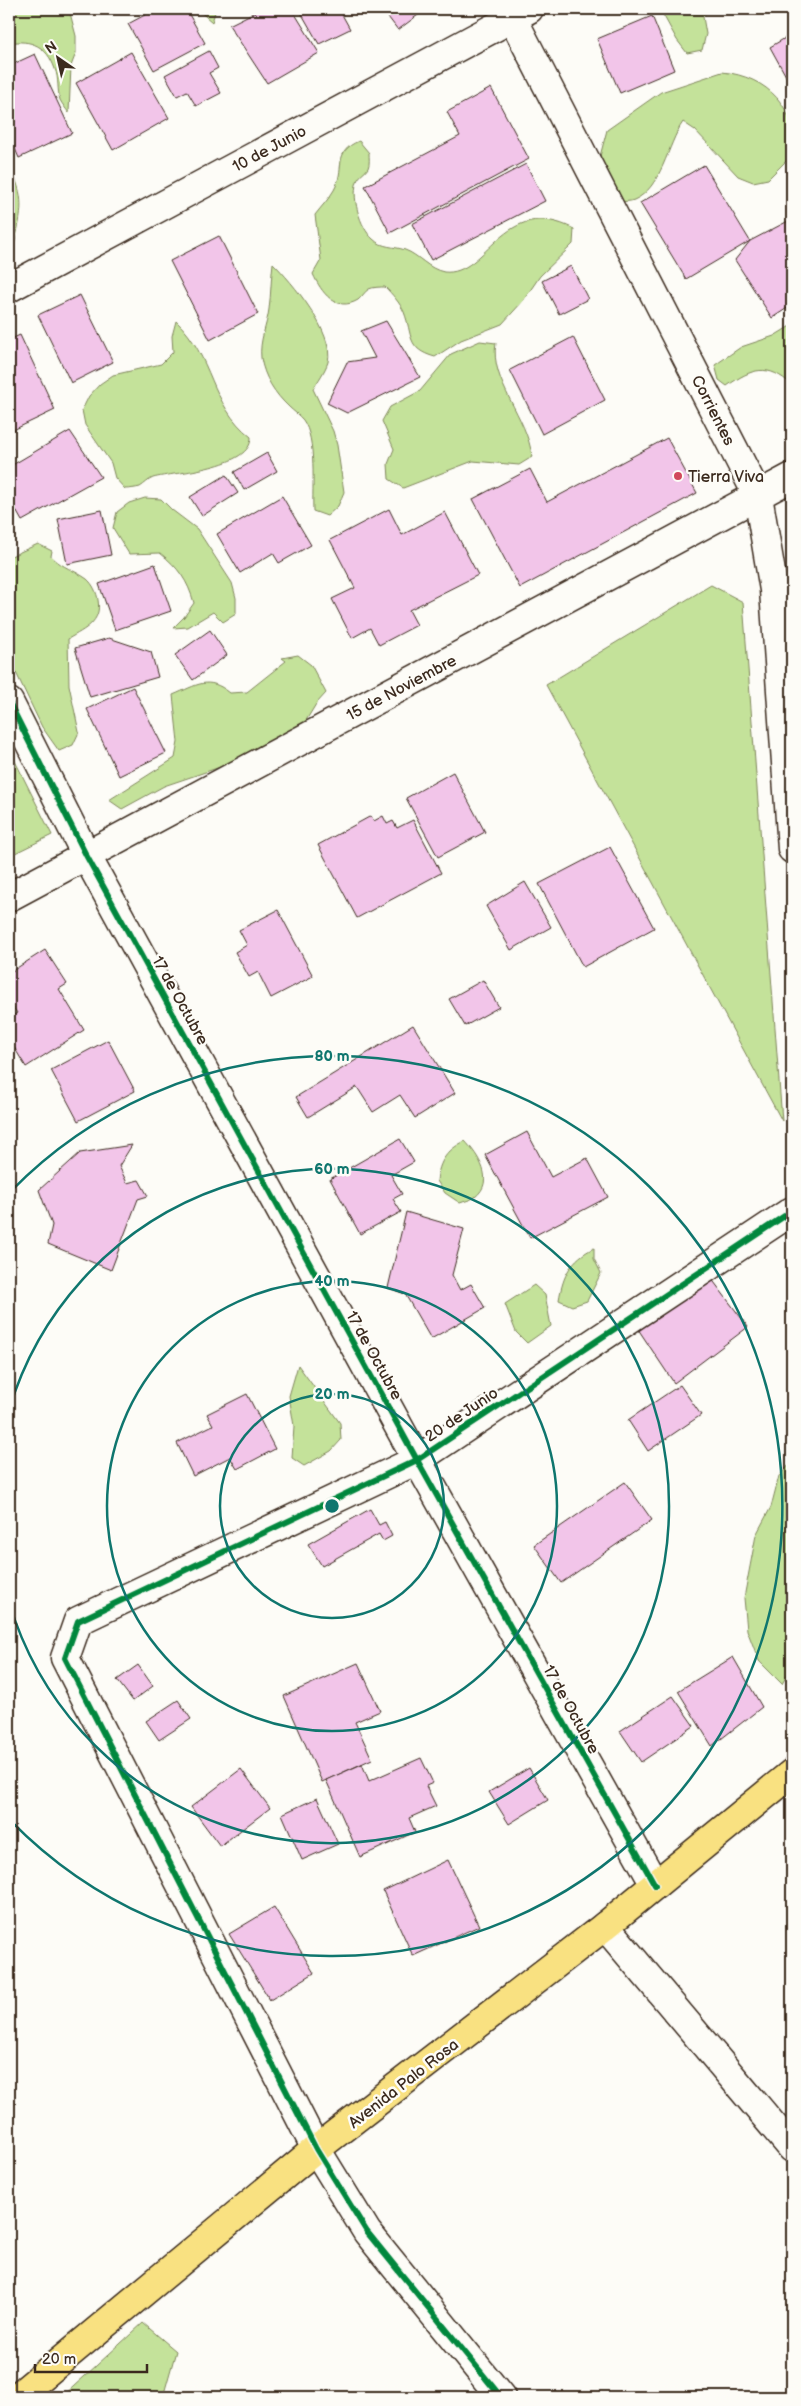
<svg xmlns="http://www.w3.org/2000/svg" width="801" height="2406" font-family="'Balsamiq Sans',sans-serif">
<rect width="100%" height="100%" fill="#fdfcf7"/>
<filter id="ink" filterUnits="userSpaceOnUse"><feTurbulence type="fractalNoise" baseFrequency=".02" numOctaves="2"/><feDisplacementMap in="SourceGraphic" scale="10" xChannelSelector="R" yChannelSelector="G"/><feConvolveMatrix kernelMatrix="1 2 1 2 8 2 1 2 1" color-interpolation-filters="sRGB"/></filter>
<g filter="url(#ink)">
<!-- green -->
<g fill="#c4e29a" stroke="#80865c">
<path d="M9 9H69L76 36V53L71 66 69 113C66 109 62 104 60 100 57 90 59 78 55 69 47 46 31 39 9 43Z"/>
<path d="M197 9H216L212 22Z"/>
<path d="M660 9H706L703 17 706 34 702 50 687 53 677 40Z"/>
<path d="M722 72C767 76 800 109 792 155L768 179 753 182 738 176 695 130 683 122C667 145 662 188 634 200 630 202 623 201 619 202L599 160 607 130 661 92Z"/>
<path d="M359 141 369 153C369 157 370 164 368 168 366 172 360 175 358 179 350 195 360 228 373 239 382 248 394 246 405 250 419 255 428 269 444 272 487 277 503 193 574 229L573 244 540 276 523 301 502 324 461 340 435 357C406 349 413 335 404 312 400 303 392 294 385 287 381 287 373 287 369 289 365 291 362 297 358 300 336 313 321 292 313 274L321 260 315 215C321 207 329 199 334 190 346 169 332 152 359 141Z"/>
<path d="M9 166C26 197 22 212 14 245L9 248Z"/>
<path d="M273 263C292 282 335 333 328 362 325 371 318 381 313 389L333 431 337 445 344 492 338 506 327 516 313 511C312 487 317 439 303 420 299 415 293 411 289 407 275 394 264 377 261 358 259 340 267 326 269 309 271 294 271 278 273 263Z"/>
<path d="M176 321C214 357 209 404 251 437 252 468 175 472 153 478 148 480 145 484 140 487 136 488 130 489 125 489L115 478 111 463 85 425 82 410 89 396 100 384 113 375 161 364 173 352 172 336Z"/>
<path d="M792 325V385C768 363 752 368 727 386L719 380 715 365 741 347 774 336Z"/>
<path d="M480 341 496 343C489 381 528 417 532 457L519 465 473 461 403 488 389 479 388 464 394 449 382 421 390 407 420 391 451 354Z"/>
<path d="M145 498 161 499 172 510 197 529 232 583 236 598V614L223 622 213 612 188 627 173 628 184 617 194 603C188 581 178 567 160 553L129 554 113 528 117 512 129 503Z"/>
<path d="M38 544 52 551 51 556C64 569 73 569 87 579 93 584 97 593 98 600 102 622 85 629 68 639L69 685 79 732 73 745 59 751 42 727 9 658V557Z"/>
<path d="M711 585 743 602 782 1121 546 685Z"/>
<path d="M298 655 311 665 326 693 316 704 299 732 241 760 164 786 122 809 109 800 175 758 178 742 173 695C197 685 208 675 230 693L247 692 286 661 282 658Z"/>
<path d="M9 749 52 835 9 856Z"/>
<path d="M465 1141C478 1155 496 1181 475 1197 471 1200 465 1201 460 1203L445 1193 437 1181C439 1161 447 1150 465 1141Z"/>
<path d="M594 1248V1259L601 1273 587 1301 572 1306 559 1300C563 1275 571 1259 594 1248Z"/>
<path d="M534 1285 545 1295 551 1326 527 1343 516 1332 505 1304Z"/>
<path d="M298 1365 340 1423 341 1440 331 1451 304 1466 292 1458 294 1426 289 1396Z"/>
<path d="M792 1462V1666L782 1684 759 1661 747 1630 744 1598 756 1535 771 1507 779 1476Z"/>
<path d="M143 2323 176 2351 163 2397H62Z"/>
</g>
<!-- building -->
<g fill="#f2c5e9" stroke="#3b2a1e">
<path d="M156 9H186L205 43 154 70 128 24Z"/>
<path d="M261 9H292L319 53 267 83 229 25Z"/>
<path d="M299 9H339L350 29 319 44Z"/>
<path d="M382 9H426L398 30Z"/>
<path d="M652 16 674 70 620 93 597 39Z"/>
<path d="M792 34V87L770 47Z"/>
<path d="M209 51 218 68 209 73 221 93 196 106 187 91 177 96 165 75Z"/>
<path d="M131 52 169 118 113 150 76 83Z"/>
<path d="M35 54 72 133 19 158 9 135V66Z"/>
<path d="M491 88 529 159 390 233 365 186 460 136 447 112Z"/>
<path d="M526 164 545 201 431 260 412 224Z"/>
<path d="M704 165 750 241 686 279 640 203Z"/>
<path d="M792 219V305L772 318 735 260 750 241Z"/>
<path d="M219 236 258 314 210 340 170 261Z"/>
<path d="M571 266 588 299 559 314 542 281Z"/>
<path d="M80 295 113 362 71 383 38 315Z"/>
<path d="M386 321 420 377 347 413 327 403 347 362 375 358 361 331Z"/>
<path d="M20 335 55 410 9 432V340Z"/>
<path d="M573 337 605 400 542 434 510 370Z"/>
<path d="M70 431 101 477 22 521 9 498V467Z"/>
<path d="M667 438 697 493 520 588 473 499 530 469 547 502Z"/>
<path d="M267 453 277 471 244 490 234 472Z"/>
<path d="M226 475 238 493 202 516 190 497Z"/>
<path d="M282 496 311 545 279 563 273 553 240 573 217 534Z"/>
<path d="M389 509 402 535 445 512 478 575 409 610 417 625 379 645 370 628 352 638 332 599 355 588 330 540Z"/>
<path d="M102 510 111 555 67 564 58 519Z"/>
<path d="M155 564 171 611 115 630 99 584Z"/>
<path d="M210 630 227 655 193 680 175 655Z"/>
<path d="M109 638 151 652 158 677 90 697 75 648Z"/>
<path d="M133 687 166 753 119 776 87 709Z"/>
<path d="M453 772 485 832 438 857 406 798Z"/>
<path d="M371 816 374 821 383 816 387 824 393 821 397 828 413 820 441 873 357 918 318 845Z"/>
<path d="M610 847 654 928 583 967 539 884Z"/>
<path d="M525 882 551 927 511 950 486 906Z"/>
<path d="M278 910 313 976 271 998 258 972 249 977 235 952 247 945 239 930Z"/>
<path d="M45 950 67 984 59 989 84 1030 26 1067 9 1039V1018L17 1013 9 1001V973Z"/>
<path d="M483 980 499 1007 465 1026 449 999Z"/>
<path d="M413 1025 455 1093 415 1118 400 1095 373 1112 357 1087 308 1117 296 1097Z"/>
<path d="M108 1040 135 1091 78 1121 51 1070Z"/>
<path d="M527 1132 551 1177 587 1158 608 1197 530 1238 485 1155Z"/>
<path d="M400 1139 414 1162 391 1175 402 1194 393 1199 401 1212 360 1234 330 1179Z"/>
<path d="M132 1145 119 1166 127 1183 139 1180 148 1196 138 1199 111 1270 48 1244 52 1225 39 1190 80 1153Z"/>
<path d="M406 1212 464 1229 452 1275 460 1290 471 1284 485 1308 431 1339 405 1294 388 1288Z"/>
<path d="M708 1274 748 1327 674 1383 638 1329Z"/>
<path d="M680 1385 701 1415 648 1451 628 1420Z"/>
<path d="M247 1394 275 1449 237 1469 230 1457 193 1476 177 1443 213 1425 207 1414Z"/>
<path d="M625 1482 652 1520 561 1583 534 1545Z"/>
<path d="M370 1509 379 1525 385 1522 392 1536 383 1541 379 1534 322 1566 308 1544Z"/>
<path d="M733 1657 762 1707 712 1746 678 1691Z"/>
<path d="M358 1663 380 1711 355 1722 372 1759 322 1782 284 1696Z"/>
<path d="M138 1665 153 1686 133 1701 117 1680Z"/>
<path d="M673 1696 694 1726 641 1762 620 1731Z"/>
<path d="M178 1700 191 1719 159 1740 146 1721Z"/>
<path d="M421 1758 433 1783 426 1786 436 1806 409 1818 415 1832 360 1857 326 1780 362 1764 369 1781Z"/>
<path d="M529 1768 548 1800 509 1824 489 1792Z"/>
<path d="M241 1769 270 1808 220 1846 191 1807Z"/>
<path d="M317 1798 338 1844 302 1860 282 1814Z"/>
<path d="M448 1860 479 1926 413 1956 383 1891Z"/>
<path d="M274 1907 314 1973 270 2000 229 1934Z"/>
</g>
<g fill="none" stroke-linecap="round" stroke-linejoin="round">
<defs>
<g id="minor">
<path d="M508 9 758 496 774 590 792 849"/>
<path d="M9 288 529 9"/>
<path d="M9 702 86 855 417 1460 655 1885"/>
<path d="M9 897 792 477"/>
<path d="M605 1926 792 2148"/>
<path d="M501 2397 367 2232 316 2149 65 1658 78 1621 417 1460 792 1211"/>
</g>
<path id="major" d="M17 2397 316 2149 605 1926 792 1773"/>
</defs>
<!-- minor casing -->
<use href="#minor" stroke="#3b2a1e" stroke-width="31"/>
<!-- major casing -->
<use href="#major" stroke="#3b2a1e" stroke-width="31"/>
<!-- minor -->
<use href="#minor" stroke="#fdfcf7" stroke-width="28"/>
<!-- major -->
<use href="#major" stroke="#f9e181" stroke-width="28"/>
<defs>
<g id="cycleway">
<path d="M9 702 86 855 417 1460 655 1885"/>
<path d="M501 2397 367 2232 316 2149 65 1658 78 1621 417 1460 792 1211"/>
</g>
</defs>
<!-- cycleway casing -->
<use href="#cycleway" stroke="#fdfcf7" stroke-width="9"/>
<!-- cycleway -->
<use href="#cycleway" stroke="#00873e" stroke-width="6"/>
</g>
</g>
<!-- distance rings -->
<g fill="none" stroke="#0f766e" stroke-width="2.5">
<circle cx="332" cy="1506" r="112"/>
<circle cx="332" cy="1506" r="225"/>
<path d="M9 1410A337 337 0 1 1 9 1602"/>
<path d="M11 1191A450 450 0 1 1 11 1821"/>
</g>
<!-- markers -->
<circle fill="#d1495b" stroke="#fdfcf7" stroke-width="2" cx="678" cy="476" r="5"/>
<g text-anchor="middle" stroke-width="5" stroke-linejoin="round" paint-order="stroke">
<!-- street labels -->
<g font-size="16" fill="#3b2a1e" stroke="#fdfcf7">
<text transform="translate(269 148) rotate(-28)" y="6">10 de Junio</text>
<text transform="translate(714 410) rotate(63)" y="6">Corrientes</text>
<text transform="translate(401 687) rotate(-28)" y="6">15 de Noviembre</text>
<text transform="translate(181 1000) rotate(61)" y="6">17 de Octubre</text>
<text transform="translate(375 1355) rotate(61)" y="6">17 de Octubre</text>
<text transform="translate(461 1414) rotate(-34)" y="6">20 de Junio</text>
<text transform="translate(572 1709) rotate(61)" y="6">17 de Octubre</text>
<text transform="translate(403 2083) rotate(-38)" y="6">Avenida Palo Rosa</text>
</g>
<!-- poi labels -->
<g font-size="16" fill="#3b2a1e" stroke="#fdfcf7" text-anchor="start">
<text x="688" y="482">Tierra Viva</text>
</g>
</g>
<circle cx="332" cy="1506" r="8" fill="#0f766e" stroke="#fdfcf7" stroke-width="2.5"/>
<g font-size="15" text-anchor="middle" font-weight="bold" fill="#0f766e" stroke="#fdfcf7" stroke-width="5" stroke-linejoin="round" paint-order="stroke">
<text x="332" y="1061">80 m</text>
<text x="332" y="1174">60 m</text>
<text x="332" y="1286">40 m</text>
<text x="332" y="1399">20 m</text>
</g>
<!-- margin -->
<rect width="801" height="2406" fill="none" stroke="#fdfcf7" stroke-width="30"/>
<rect x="15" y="15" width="771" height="2376" fill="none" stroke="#3b2a1e" stroke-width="2" filter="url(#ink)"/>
<!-- north arrow -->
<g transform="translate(58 58) rotate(326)" stroke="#fdfcf7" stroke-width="4" paint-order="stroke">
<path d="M0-4L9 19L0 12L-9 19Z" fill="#3b2a1e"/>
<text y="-8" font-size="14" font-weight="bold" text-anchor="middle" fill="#3b2a1e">N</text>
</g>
<!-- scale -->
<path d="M35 2364v8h112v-8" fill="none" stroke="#3b2a1e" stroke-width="2.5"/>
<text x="42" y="2364" font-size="15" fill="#3b2a1e" stroke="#fdfcf7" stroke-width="4" paint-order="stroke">20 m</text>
</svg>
